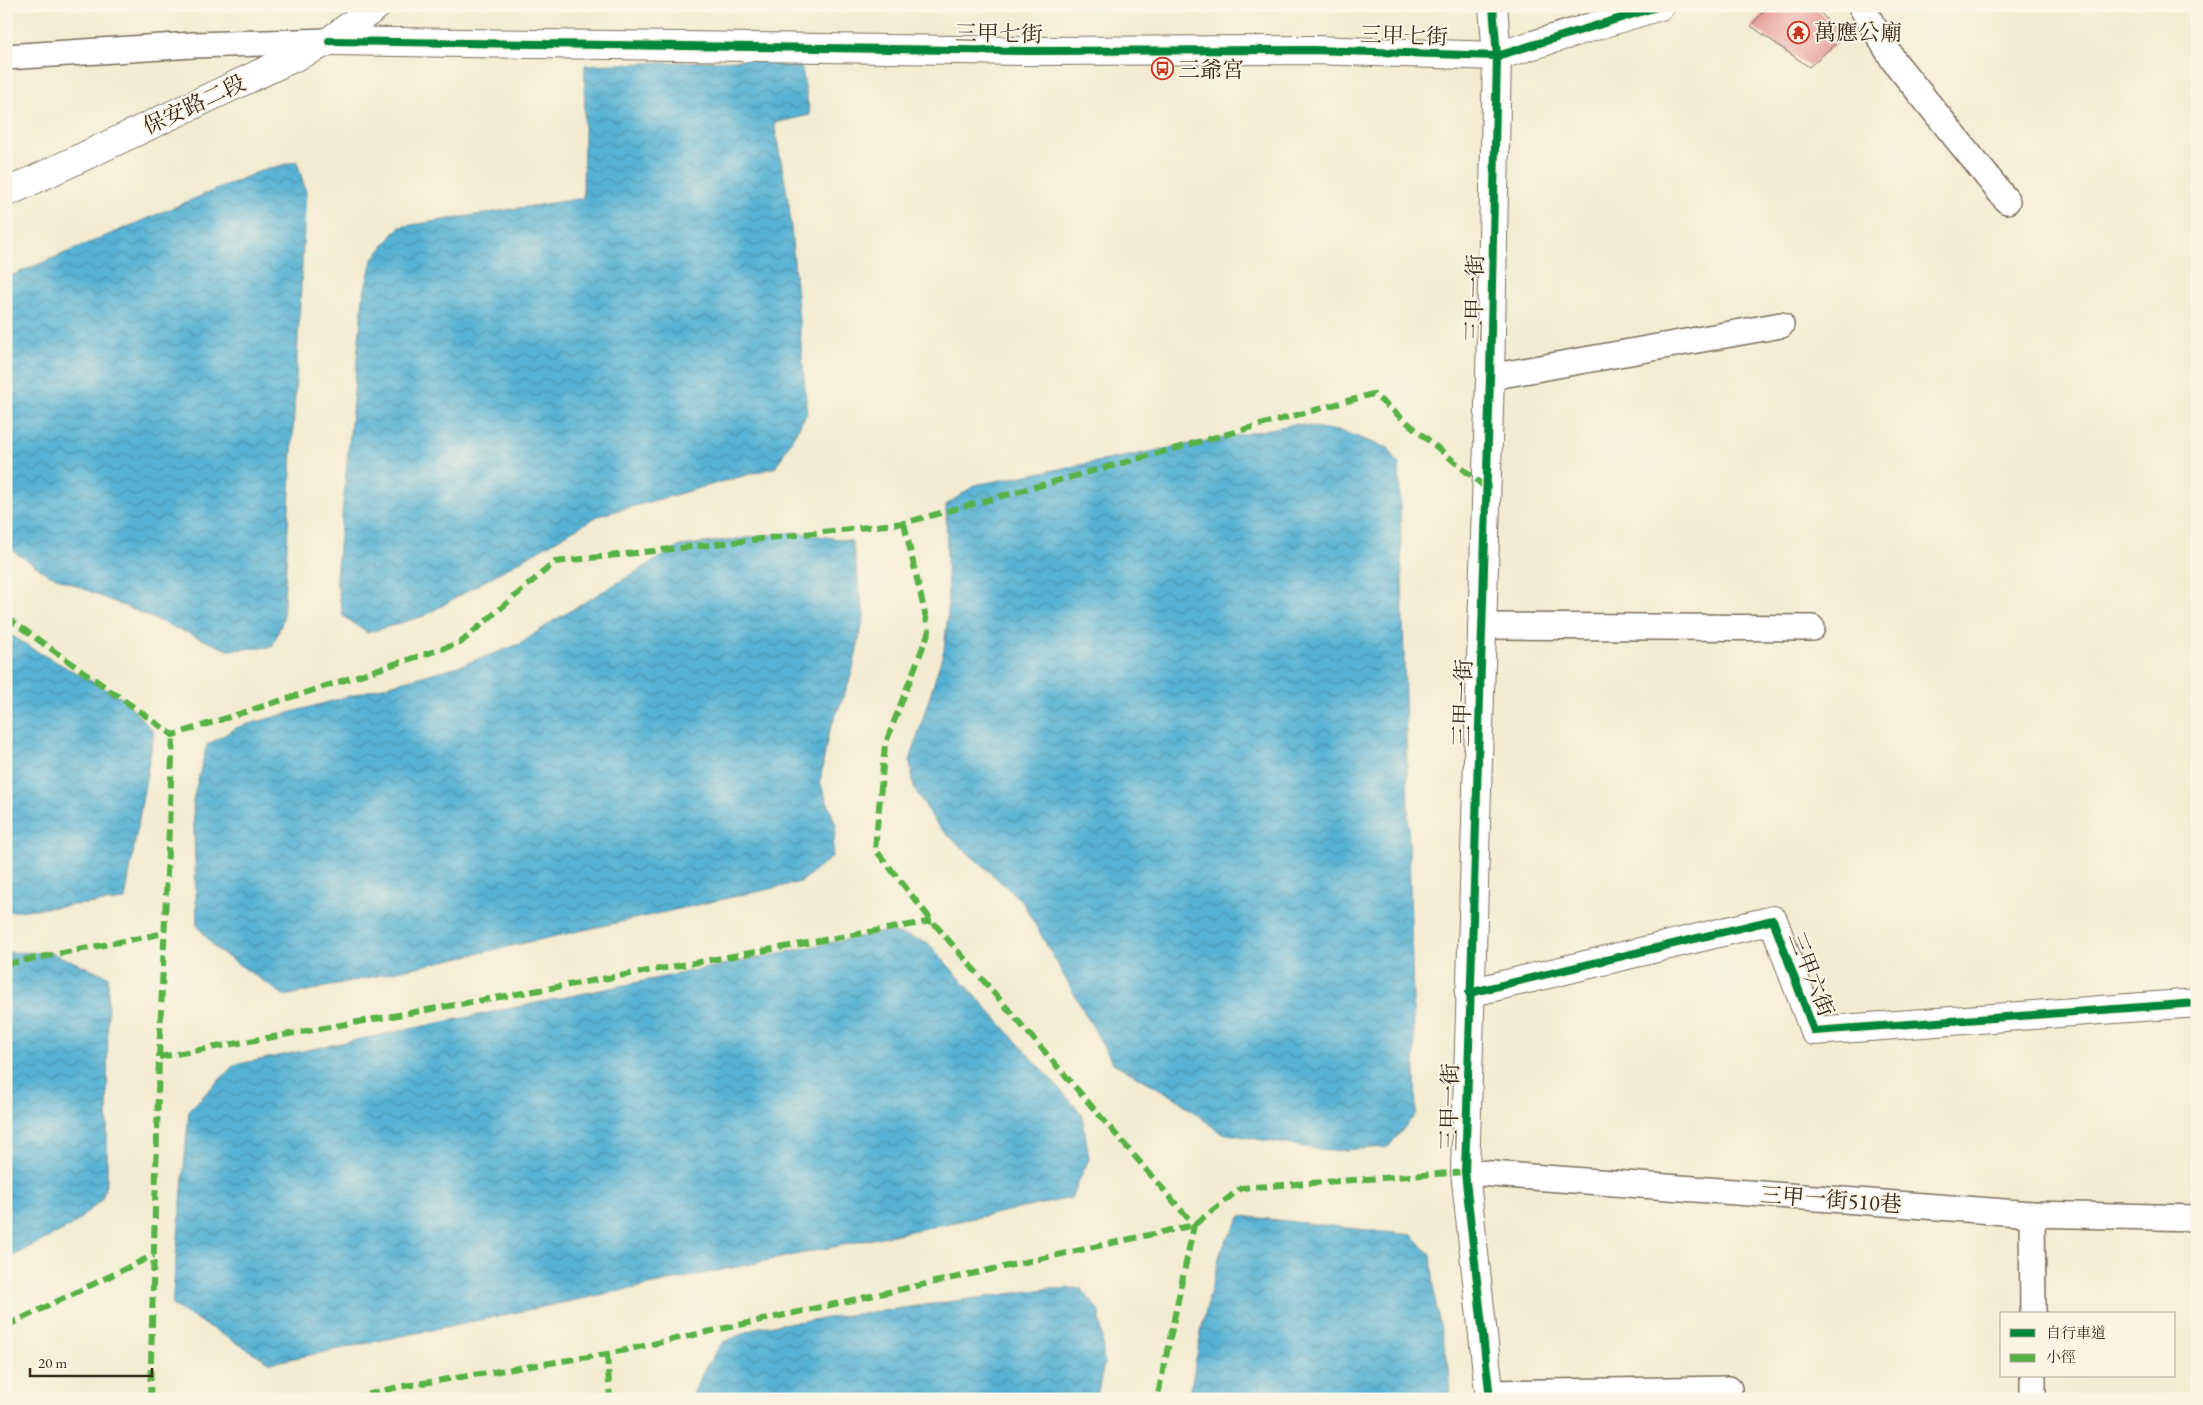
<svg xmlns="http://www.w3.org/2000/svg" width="2203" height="1405" font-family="'EB Garamond','Noto Serif TC',serif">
<defs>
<pattern id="water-waves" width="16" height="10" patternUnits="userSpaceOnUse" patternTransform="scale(1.25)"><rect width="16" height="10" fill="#57b2d4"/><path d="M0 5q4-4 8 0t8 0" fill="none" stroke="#4991ab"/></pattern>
</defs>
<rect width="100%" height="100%" fill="#fcf5e5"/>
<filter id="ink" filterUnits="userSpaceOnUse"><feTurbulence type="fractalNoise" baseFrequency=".02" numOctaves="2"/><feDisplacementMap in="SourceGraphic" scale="10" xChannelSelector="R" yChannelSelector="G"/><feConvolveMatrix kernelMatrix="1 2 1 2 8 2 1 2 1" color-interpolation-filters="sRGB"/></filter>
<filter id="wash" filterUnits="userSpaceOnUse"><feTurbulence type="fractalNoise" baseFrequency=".0096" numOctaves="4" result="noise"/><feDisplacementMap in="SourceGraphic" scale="20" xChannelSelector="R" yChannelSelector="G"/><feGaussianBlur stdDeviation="1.12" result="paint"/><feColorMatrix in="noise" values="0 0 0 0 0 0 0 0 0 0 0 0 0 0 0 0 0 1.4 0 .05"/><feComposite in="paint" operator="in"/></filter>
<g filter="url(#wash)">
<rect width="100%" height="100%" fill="#f3ecd2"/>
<!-- water -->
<g fill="url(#water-waves)" stroke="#496e79">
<path d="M800 58 810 115 774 123 789 204 807 413 776 467 598 516 424 616 367 633 343 616 336 578 363 297 372 260 399 227 583 198 585 65Z"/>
<path d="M297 161 306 192 283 620 272 647 228 650 46 573 6 546V278L260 171Z"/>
<path d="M1296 424 1344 432 1388 448 1399 465 1416 1114 1388 1147 1329 1151 1221 1133 1174 1097 1113 1063 1022 901 938 826 914 788 910 761 944 650 948 611 946 505 975 485Z"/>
<path d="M793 532 852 541 864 616 851 677 828 735 820 782 836 825 832 857 801 882 285 996 216 949 197 925 193 799 207 745 238 727 462 665 520 644 553 621 680 546Z"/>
<path d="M6 632 38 652 124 699 154 732 125 900 6 912Z"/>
<path d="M888 931 927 942 1082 1114 1089 1159 1071 1198 271 1363 172 1305 189 1110 234 1065Z"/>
<path d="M6 952 52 953 108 976 107 1180 102 1199 73 1225 6 1259Z"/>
<path d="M1241 1216 1412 1235 1431 1255 1436 1306 1449 1368 1451 1399H1189L1203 1321 1221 1250Z"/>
<path d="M1081 1288 1100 1313 1104 1365 1096 1399H691L704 1370 722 1343 759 1327 1045 1289Z"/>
</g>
<g id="blocks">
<!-- building -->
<path fill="#e59493" d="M1768 6H1815L1842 38 1809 67 1751 26Z"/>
</g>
</g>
<g filter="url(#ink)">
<use href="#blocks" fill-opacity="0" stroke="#7b6e5d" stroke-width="1"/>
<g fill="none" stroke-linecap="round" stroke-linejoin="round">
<defs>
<g id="service">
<path d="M1861 6 1894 61 2007 201"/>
<path d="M6 57 193 45 329 41"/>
<path d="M1490 377 1781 325"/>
<path d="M1482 626 1812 628"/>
<path d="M1465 1172 2032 1214 2197 1218"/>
<path d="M2032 1214 2033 1314"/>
<path d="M2033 1376V1399"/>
<path d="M1488 1393 1729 1389"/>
</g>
<g id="minor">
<path d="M329 41 1028 51 1313 50 1497 56 1660 6"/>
<path d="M1469 993 1773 920 1814 1031 2197 1003"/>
<path d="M1490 1399 1465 1172 1490 377 1497 56 1493 6"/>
</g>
<path id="tertiary" d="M6 193 329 41 377 6"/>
</defs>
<!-- service casing -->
<use href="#service" stroke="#7b6e5d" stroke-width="28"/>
<!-- minor casing -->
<use href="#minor" stroke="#7b6e5d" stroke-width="30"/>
<!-- tertiary casing -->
<use href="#tertiary" stroke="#7b6e5d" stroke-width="30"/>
<!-- service -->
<use href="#service" stroke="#fff" stroke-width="25"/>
<!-- minor -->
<use href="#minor" stroke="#fff" stroke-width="28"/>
<!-- tertiary -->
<use href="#tertiary" stroke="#fff" stroke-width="28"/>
<!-- quiet -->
<g stroke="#57b245" stroke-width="6" stroke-dasharray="12 6" stroke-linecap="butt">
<path d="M904 523 929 631 885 745 875 849 932 921 1194 1225 1157 1399"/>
<path d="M6 617 173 735 460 643 555 562 904 523 1373 394 1486 488"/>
<path d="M6 964 165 933"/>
<path d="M159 1057 932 921"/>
<path d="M6 1326 154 1255"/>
<path d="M607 1354 610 1399"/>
<path d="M150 1399 159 1057 173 735"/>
<path d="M350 1399 398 1387 607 1354 1194 1225 1241 1188 1465 1172"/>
</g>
<defs>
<g id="cycleway">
<path d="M329 41 1028 51 1313 50 1497 56 1660 6"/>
<path d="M1469 993 1773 920 1814 1031 2197 1003"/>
<path d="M1490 1399 1465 1172 1490 377 1497 56 1493 6"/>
</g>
</defs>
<!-- cycleway casing -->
<use href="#cycleway" stroke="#fcf5e5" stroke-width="11"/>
<!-- cycleway -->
<use href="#cycleway" stroke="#00873e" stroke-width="8"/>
</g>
</g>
<!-- icons -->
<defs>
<symbol id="temple-ring" viewBox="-11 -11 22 22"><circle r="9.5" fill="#fcf5e5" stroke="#c8321e" stroke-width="1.5"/><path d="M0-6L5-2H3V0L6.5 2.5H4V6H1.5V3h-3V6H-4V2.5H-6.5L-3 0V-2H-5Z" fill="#c8321e"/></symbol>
<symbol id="bus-ring" viewBox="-11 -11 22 22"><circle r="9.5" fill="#fcf5e5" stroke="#c8321e" stroke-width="1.5"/><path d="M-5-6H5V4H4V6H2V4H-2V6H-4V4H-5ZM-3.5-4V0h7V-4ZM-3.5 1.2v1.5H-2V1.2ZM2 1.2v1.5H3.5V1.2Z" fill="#c8321e"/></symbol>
</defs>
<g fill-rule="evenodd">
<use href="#temple-ring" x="1786" y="20" width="25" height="25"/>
<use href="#bus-ring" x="1150" y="56" width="25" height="25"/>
</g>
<g text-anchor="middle" stroke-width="4" stroke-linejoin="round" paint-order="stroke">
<!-- poi labels -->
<g font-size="22" fill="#3b2a1e" stroke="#fcf5e5" text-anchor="start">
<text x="1814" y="40">萬應公廟</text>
<text x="1178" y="77">三爺宮</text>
</g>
<!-- street labels -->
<g font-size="22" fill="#3b2a1e" stroke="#fcf5e5">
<text transform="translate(999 33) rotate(1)" y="8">三甲七街</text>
<text transform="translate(1404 35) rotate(2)" y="8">三甲七街</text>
<text transform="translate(194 104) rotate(-25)" y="8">保安路二段</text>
<text transform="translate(1474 298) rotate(-89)" y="8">三甲一街</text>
<text transform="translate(1462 703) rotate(-88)" y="8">三甲一街</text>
<text transform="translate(1812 974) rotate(69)" y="8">三甲六街</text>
<text transform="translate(1449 1107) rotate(-89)" y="8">三甲一街</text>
<text transform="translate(1831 1199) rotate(4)" y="8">三甲一街510巷</text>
</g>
</g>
<!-- margin -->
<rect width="2203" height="1405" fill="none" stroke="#fcf5e5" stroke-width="25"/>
<!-- legend -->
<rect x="2000" y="1312" width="175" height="65" fill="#fcf5e5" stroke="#afa495"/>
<rect x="2010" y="1329" width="25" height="8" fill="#00873e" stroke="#afa495"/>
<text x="2046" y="1338" font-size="15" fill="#3b2a1e">自行車道</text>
<rect x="2010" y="1354" width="25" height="8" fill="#57b245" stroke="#afa495"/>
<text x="2046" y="1362" font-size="15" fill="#3b2a1e">小徑</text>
<!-- scale -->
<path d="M30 1368v8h122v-8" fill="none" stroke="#3b2a1e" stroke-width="2.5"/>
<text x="38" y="1368" font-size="15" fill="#3b2a1e" stroke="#fcf5e5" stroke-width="4" paint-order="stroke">20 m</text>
</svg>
